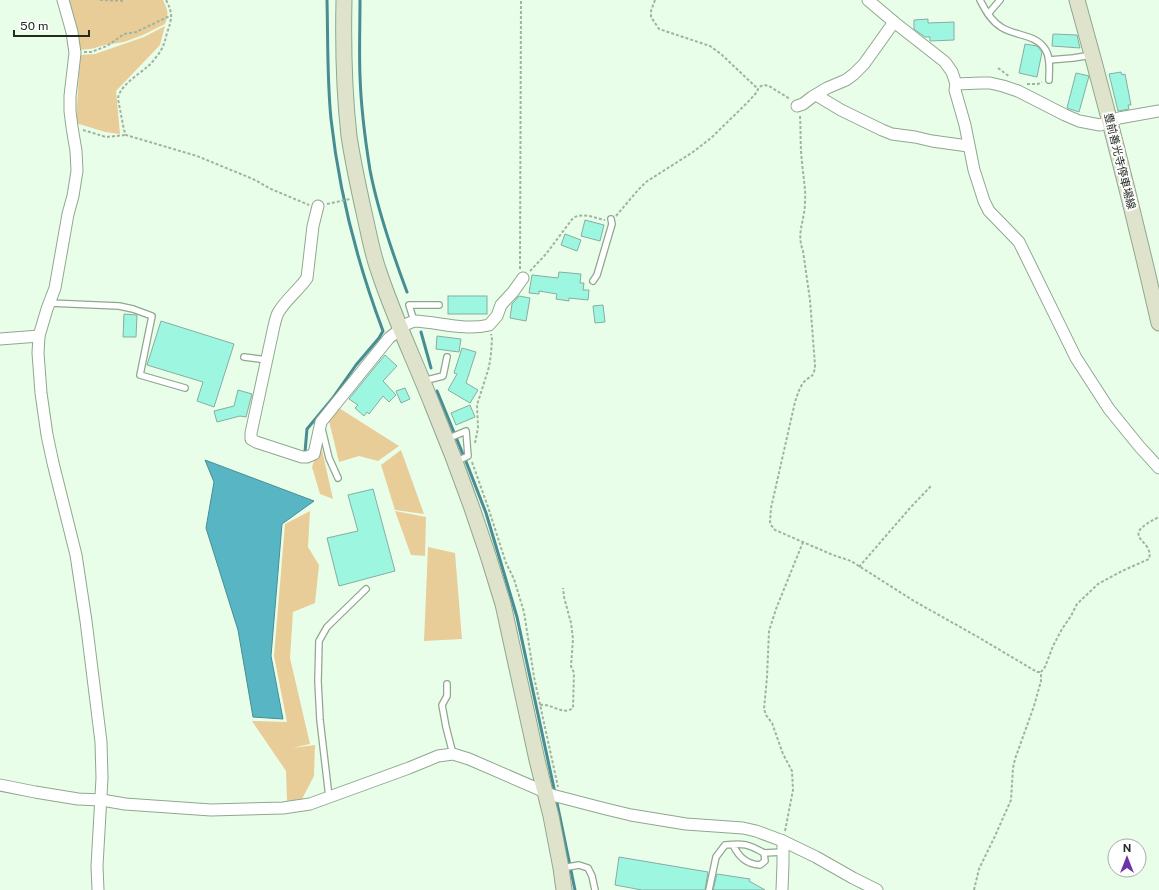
<svg xmlns="http://www.w3.org/2000/svg" width="1159" height="890" font-family="'Public Sans','Noto Sans JP',sans-serif">
<rect width="100%" height="100%" fill="#e9fee9"/>
<!-- green -->
<g fill="#e9cd98">
<path d="M67 0H163C168 11 169 13 165 24L143 35 124 42 105 45 91 49 80 50Z"/>
<path d="M165 26 160 45 116 91 120 134 105 132 76 123 80 55 95 54 144 37Z"/>
<path d="M339 408 399 446 378 461 359 456 339 462 329 421Z"/>
<path d="M320 441 333 499 320 494 312 467Z"/>
<path d="M401 450 424 514 395 510 381 465Z"/>
<path d="M310 511 308 547 319 565 315 603 293 612 290 658 310 744 292 748 315 745 314 776 302 799 287 801 286 771 252 721 287 722 274 656 285 524Z"/>
<path d="M395 511 426 517 425 556 411 555Z"/>
<path d="M428 547 455 553 462 639 424 641Z"/>
</g>
<!-- water -->
<path fill="#58b6c4" stroke="#488d94" d="M205 460 314 501 282 524 271 656 283 719 253 717 238 630 206 528 214 482Z"/>
<g fill="none" stroke-linecap="round" stroke-linejoin="round">
<!-- stream -->
<g stroke="#488d94" stroke-width="3">
<path d="M360 0C360 25 359 51 360 76 361 107 365 139 370 170 378 212 392 252 407 292"/>
<path d="M421 332 431 368"/>
<path d="M437 391 467 464 486 513 501 563 517 617 555 793"/>
<path d="M305 452 307 429 332 399 356 365 379 338 383 331C357 262 339 192 331 119 327 79 328 40 327 0"/>
<path d="M556 798 575 890"/>
</g>
</g>
<!-- building -->
<g fill="#9df6e0" stroke="#87ada3">
<path d="M928 19V23L954 22V40L930 41V37H925L914 29V20Z"/>
<path d="M1053 34 1077 35 1080 48 1052 46Z"/>
<path d="M1025 44 1037 46 1042 52 1037 77 1019 73Z"/>
<path d="M1121 72 1122 75 1125 74 1131 105H1128L1129 109 1118 111 1109 74Z"/>
<path d="M1076 73 1089 76 1079 112 1067 108Z"/>
<path d="M585 220 604 225 600 241 581 236Z"/>
<path d="M565 234 581 240 577 251 561 245Z"/>
<path d="M559 272 581 274 580 283H584L583 290H589L588 300 569 298V301L556 299 557 294 539 291V294L529 293 532 275 558 278Z"/>
<rect x="448" y="296" width="39" height="18"/>
<path d="M519 296 530 298 526 321 510 318 512 304Z"/>
<path d="M603 305 605 322 595 323 593 306Z"/>
<path d="M124 314 137 315 136 337H123Z"/>
<path d="M161 321 234 344 214 407 197 401 203 382 147 365Z"/>
<path d="M437 336 461 339 459 352 436 349Z"/>
<path d="M462 348 476 352 466 383 478 390 470 403 448 390 457 374 454 373Z"/>
<path d="M385 355 397 366 383 381 396 395 389 402 383 396 369 414 367 412 364 416 355 408 358 405 349 399 375 367Z"/>
<path d="M405 388 410 399 401 403 396 391Z"/>
<path d="M238 390 252 394 246 417 240 416 217 422 214 411 234 406Z"/>
<path d="M470 405 475 417 456 425 451 413Z"/>
<path d="M373 489 395 571 339 586 327 538 358 531 348 495Z"/>
<path d="M619 857 708 872 705 890H642L615 885Z"/>
<path d="M717 874 750 879 749 881 765 890H713Z"/>
</g>
<g fill="none" stroke-linecap="round" stroke-linejoin="round">
<defs>
<g id="lane">
<path d="M980 0C985 10 991 21 1001 27 1014 36 1036 34 1045 49 1051 57 1049 71 1049 80"/>
<path d="M988 14 1000 0"/>
<path d="M1049 60 1073 58 1092 55"/>
<path d="M593 281 597 275 612 224 611 219"/>
<path d="M49 303 119 306 133 309 152 316 140 375 185 388"/>
<path d="M414 321 409 305H439"/>
<path d="M244 357 267 360"/>
<path d="M423 381 443 376 447 357"/>
<path d="M322 429 329 458 338 478"/>
<path d="M447 439 466 431 468 456 455 462"/>
<path d="M447 684V696L442 705 446 727 453 754"/>
<path d="M329 797 320 720 318 681 319 641 327 627 366 589"/>
<path d="M764 853 783 852"/>
<path d="M562 868 579 865 588 868 592 876 595 890"/>
<path d="M709 890 716 857 725 845C744 843 748 844 764 853L765 861 760 865C746 864 739 857 733 845"/>
</g>
<g id="street">
<path d="M63 0 72 32 75 53 70 96V111L72 127 76 151 77 171 73 196 68 214 55 288 47 309 39 336 38 353 41 393 47 435 53 463 76 555 86 621 101 742 102 778 97 866 98 890"/>
<path d="M868 0 894 22 945 62 952 72 956 84 955 90 965 125 974 170 984 201 989 211 1019 242 1076 358 1109 409 1139 446 1159 468"/>
<path d="M956 84 981 83H990L1003 86 1018 91 1065 115 1079 121 1100 125 1119 118 1159 111"/>
<path d="M816 95 841 110 882 130 892 134 915 137 932 141 968 146"/>
<path d="M797 106 803 104 812 97 827 88 846 80 854 74 864 64 894 22"/>
<path d="M318 206 313 226 307 278C298 291 285 300 278 313 276 317 275 322 274 326L251 433V439L256 442 302 457H307L314 454 321 422 389 338 407 324 414 321C439 322 464 331 489 325L497 316 501 305 513 292 523 278"/>
<path d="M0 339 39 336"/>
<path d="M0 785 35 792 78 799 102 800 125 804 211 810 283 808 310 804 409 768 438 756 453 754 469 759 552 795 606 809 631 815 686 824 743 828 756 831 783 841 816 857 853 878 877 890"/>
<path d="M782 890 783 864V841"/>
</g>
<g id="secondary">
<path d="M344 0C343 45 344 91 349 136 353 163 359 190 365 217 369 234 372 252 378 269 393 315 414 359 432 404 459 469 483 536 503 604L537 760 551 816 561 868 564 890"/>
<path d="M1077 0C1107 107 1134 214 1159 323"/>
</g>
</defs>
<!-- lane casing -->
<use href="#lane" stroke="#8fa78f" stroke-width="8"/>
<!-- street casing -->
<use href="#street" stroke="#8fa78f" stroke-width="13"/>
<!-- secondary casing -->
<use href="#secondary" stroke="#8fa78f" stroke-width="17"/>
<!-- path -->
<g stroke="#a1b2a1" stroke-width="2" stroke-dasharray="3 2" stroke-linecap="butt">
<path d="M100 0 124 1"/>
<path d="M166 0C173 13 172 19 167 33 165 41 163 49 157 56 154 60 151 64 147 67 138 75 119 86 118 99L124 130 126 135 197 156 253 179 271 189 309 205"/>
<path d="M655 0 651 11V17L659 29 710 46 721 54 758 89"/>
<path d="M84 52H91L107 46 124 34 136 32 172 15"/>
<path d="M998 68 1010 77"/>
<path d="M1027 84H1038L1042 82"/>
<path d="M800 116C801 131 800 147 802 162 803 176 806 189 805 202 805 220 796 233 803 251L810 300 815 365C814 379 811 374 803 383 799 389 797 396 795 402L771 508 770 522 771 525 775 530 833 555 851 561 914 601 978 637 1037 672H1041"/>
<path d="M83 130 106 137 126 135"/>
<path d="M327 204 350 199"/>
<path d="M616 216 638 190 646 182 693 152 711 138 747 103 757 92 758 89 761 86 764 85 769 86 790 99"/>
<path d="M520 269 521 0"/>
<path d="M530 271 546 254 573 218C583 212 594 218 605 220"/>
<path d="M475 443 478 428 477 405 489 367 491 354 492 339 491 334"/>
<path d="M472 462 488 507 506 563 514 579 524 612 534 677 558 787"/>
<path d="M859 567 910 508 931 486"/>
<path d="M540 705C552 703 562 716 573 708L574 673 571 666 573 639 571 623 564 597 563 588"/>
<path d="M785 831 793 790 792 771 783 754 772 723 766 715 764 709 767 677 769 631 776 609 803 542"/>
<path d="M974 890 979 869 995 836 1011 800 1013 768 1015 759 1034 706 1041 681V672L1045 667 1053 646 1062 629 1071 616 1077 604 1098 584 1122 571 1149 559C1155 539 1116 538 1159 517"/>
</g>
<!-- lane -->
<use href="#lane" stroke="#fff" stroke-width="5.5"/>
<!-- street -->
<use href="#street" stroke="#fff" stroke-width="11"/>
<!-- secondary -->
<use href="#secondary" stroke="#e0e3cc" stroke-width="15"/>
</g>
<g text-anchor="middle" stroke-width="4" stroke-linejoin="round" paint-order="stroke">
<!-- street labels -->
<g font-size="11" fill="#232c23" stroke="#fff">
<text transform="translate(1120 161) rotate(76)" y="4">豊前善光寺停車場線</text>
</g>
</g>
<!-- north arrow -->
<g transform="translate(1127 858)"><circle r="19" fill="#ffffff" stroke="#a7aba7"/>
<path d="M0-3L7 15L0 10L-7 15Z" fill="#6c33aa"/>
<text y="-6" font-size="11" font-weight="bold" text-anchor="middle" fill="#232c23">N</text>
</g>
<!-- scale -->
<path d="M14 30v6h75v-6" fill="none" stroke="#232c23" stroke-width="2"/>
<text x="20" y="30" font-size="12" fill="#232c23" stroke="#ffffff" stroke-width="3" paint-order="stroke">50 m</text>
</svg>
